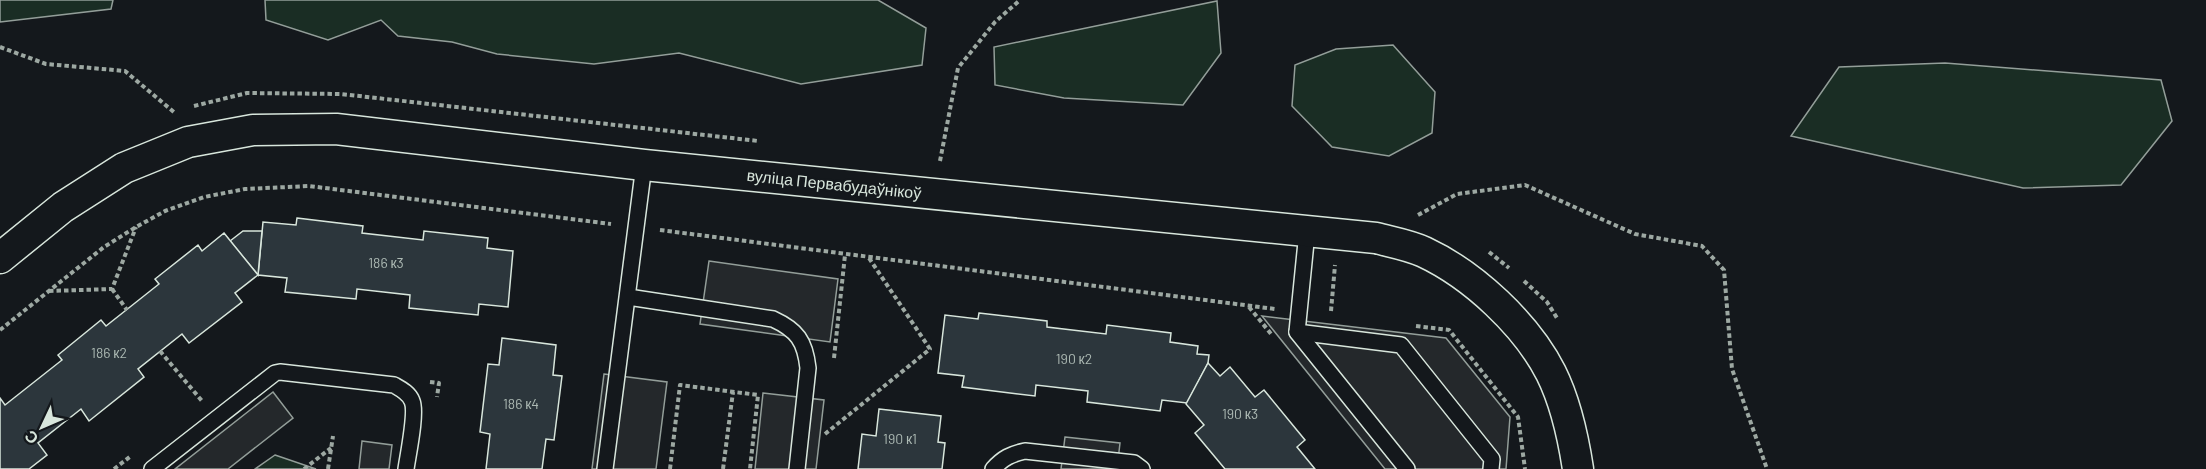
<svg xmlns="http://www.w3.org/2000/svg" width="2206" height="469" font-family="Barlow,sans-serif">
<rect width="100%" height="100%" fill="#14181c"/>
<!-- green -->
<g fill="#1a2d24" stroke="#939e99" stroke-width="1.5">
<path d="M0 0H113L111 9 0 22Z"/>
<path d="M265 0H878L926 28 922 65 801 84 679 53 594 64 497 54 452 42 398 36 381 20 328 40 266 20Z"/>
<path d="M1217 1 1221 53 1183 105 1064 98 995 85 994 47Z"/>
<path d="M1393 45 1435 92 1432 133 1389 156 1332 147 1292 106 1295 65 1336 49Z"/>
<path d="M1945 63 2161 80 2172 121 2121 185 2023 188 1791 136 1839 67Z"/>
<path d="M275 455 316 469H255Z"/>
</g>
<!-- parking -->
<g fill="#24282b" stroke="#939e99" stroke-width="1.5">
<path d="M709 261 838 279 830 342 700 324Z"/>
<path d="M1262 316 1446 338 1510 417 1506 469H1385Z"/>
<path d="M604 374 667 382 656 469H592Z"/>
<path d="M273 392 293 418 228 469H175Z"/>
<path d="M763 393 824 400 816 469H755Z"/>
<path d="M1065 437 1120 443 1117 469H1061Z"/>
<path d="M362 441 392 445 389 469H359Z"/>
</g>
<!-- building -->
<g fill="#2c363c" stroke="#d8e6dc" stroke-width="1.5">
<path d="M297 218 363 226 362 233 423 240 424 231 488 238 487 248 513 251 508 307 479 304 478 315 409 308 410 295 357 289 356 299 285 292 287 278 258 275 263 222 296 225Z"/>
<path d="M243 231H262L258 275 230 241Z"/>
<path d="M224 233 258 275 235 293 242 302 189 343 182 334 138 369 144 377 89 421 81 409 38 443 47 455 29 469H0V398L5 405 62 360 58 355 101 320 106 326 159 284 155 279 198 245 202 251Z"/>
<path d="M979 313 1047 321V327L1106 334 1107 325 1171 333 1170 342 1198 346 1197 354 1209 355 1208 363 1187 403 1162 400 1160 411 1087 402 1088 391 1036 385 1035 396 962 387 964 376 938 373 945 315 978 319Z"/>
<path d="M502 338 556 345 553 375 562 376 554 440 546 439 542 469H486L490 434 480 432 488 364 499 365Z"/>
<path d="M1208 363 1220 376 1230 367 1255 397 1264 390 1305 440 1297 447 1315 469H1225L1195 433 1204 425 1186 404Z"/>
<path d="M879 409 941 416 938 442 945 443 942 469H858L862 434 876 436Z"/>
</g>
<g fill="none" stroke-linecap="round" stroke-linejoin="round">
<defs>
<g id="lane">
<path d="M1307 232 1297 332 1407 469"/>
<path d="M628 297 773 319C797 330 805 341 808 368L797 469"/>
<path d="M1297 332 1401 345 1492 459 1491 469"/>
<path d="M152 469 275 373 280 372 394 385C401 389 409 393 412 401 417 412 408 455 406 469"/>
<path d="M605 469 644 165"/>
<path d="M993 469C1003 458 1011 454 1025 451L1134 463 1142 469"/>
</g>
<path id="street" d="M0 258 63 207 124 168 188 142 253 130 336 129 644 165 1376 238C1391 242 1409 245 1424 252 1473 275 1526 324 1551 373 1566 403 1573 436 1578 469"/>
</defs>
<!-- lane casing -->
<use href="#lane" stroke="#d8e6dc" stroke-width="18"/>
<!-- street casing -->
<use href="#street" stroke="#d8e6dc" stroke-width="33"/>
<!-- path -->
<g stroke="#9da8a2" stroke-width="4" stroke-dasharray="4.5 3" stroke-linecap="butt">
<path d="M0 47 46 64 125 71 175 113"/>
<path d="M194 106 247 93 341 94 758 141"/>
<path d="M940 161 958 68 995 22 1020 0"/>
<path d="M1418 215 1457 194 1525 185 1635 234 1702 246 1724 270 1732 369 1767 469"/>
<path d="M660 230 1275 309"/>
<path d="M1489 252 1509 268"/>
<path d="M1524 281 1547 302 1557 318"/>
<path d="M112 289 127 310"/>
<path d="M49 291 112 289 136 227"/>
<path d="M1249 307 1272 335"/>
<path d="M1331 311 1335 265"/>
<path d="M1416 326 1449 330 1518 417 1525 469"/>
<path d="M0 330 104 247 136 227 165 211 204 197 245 189 309 186 611 224"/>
<path d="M160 351 202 401"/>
<path d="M834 358 845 255"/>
<path d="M430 382 439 383 437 397"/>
<path d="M825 434 930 349 869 258"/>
<path d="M114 469 131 456"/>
<path d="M304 469 331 448"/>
<path d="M328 469 333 436"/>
<path d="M670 469 680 385 758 395 750 469"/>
<path d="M723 469 733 392"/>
</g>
<!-- lane -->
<use href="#lane" stroke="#14181c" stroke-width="15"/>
<!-- street -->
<use href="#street" stroke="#14181c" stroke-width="30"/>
</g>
<g text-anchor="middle" stroke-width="4.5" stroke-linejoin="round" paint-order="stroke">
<!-- number labels -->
<g font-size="14" fill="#adbab4">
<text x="386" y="268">186 к3</text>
<text x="109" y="358">186 к2</text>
<text x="1074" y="364">190 к2</text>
<text x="521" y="409">186 к4</text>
<text x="1240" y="419">190 к3</text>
<text x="900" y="444">190 к1</text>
</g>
<!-- street labels -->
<g font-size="16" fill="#d8e6dc" stroke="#14181c">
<text transform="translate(834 184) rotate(6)" y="6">вуліца Первабудаўнікоў</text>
</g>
</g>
<!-- north arrow -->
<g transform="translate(42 427) rotate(226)" stroke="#14181c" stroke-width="4.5" paint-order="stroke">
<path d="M0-4.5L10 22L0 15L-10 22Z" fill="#d8e6dc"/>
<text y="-9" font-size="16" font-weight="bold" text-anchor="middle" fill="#d8e6dc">С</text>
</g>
</svg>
